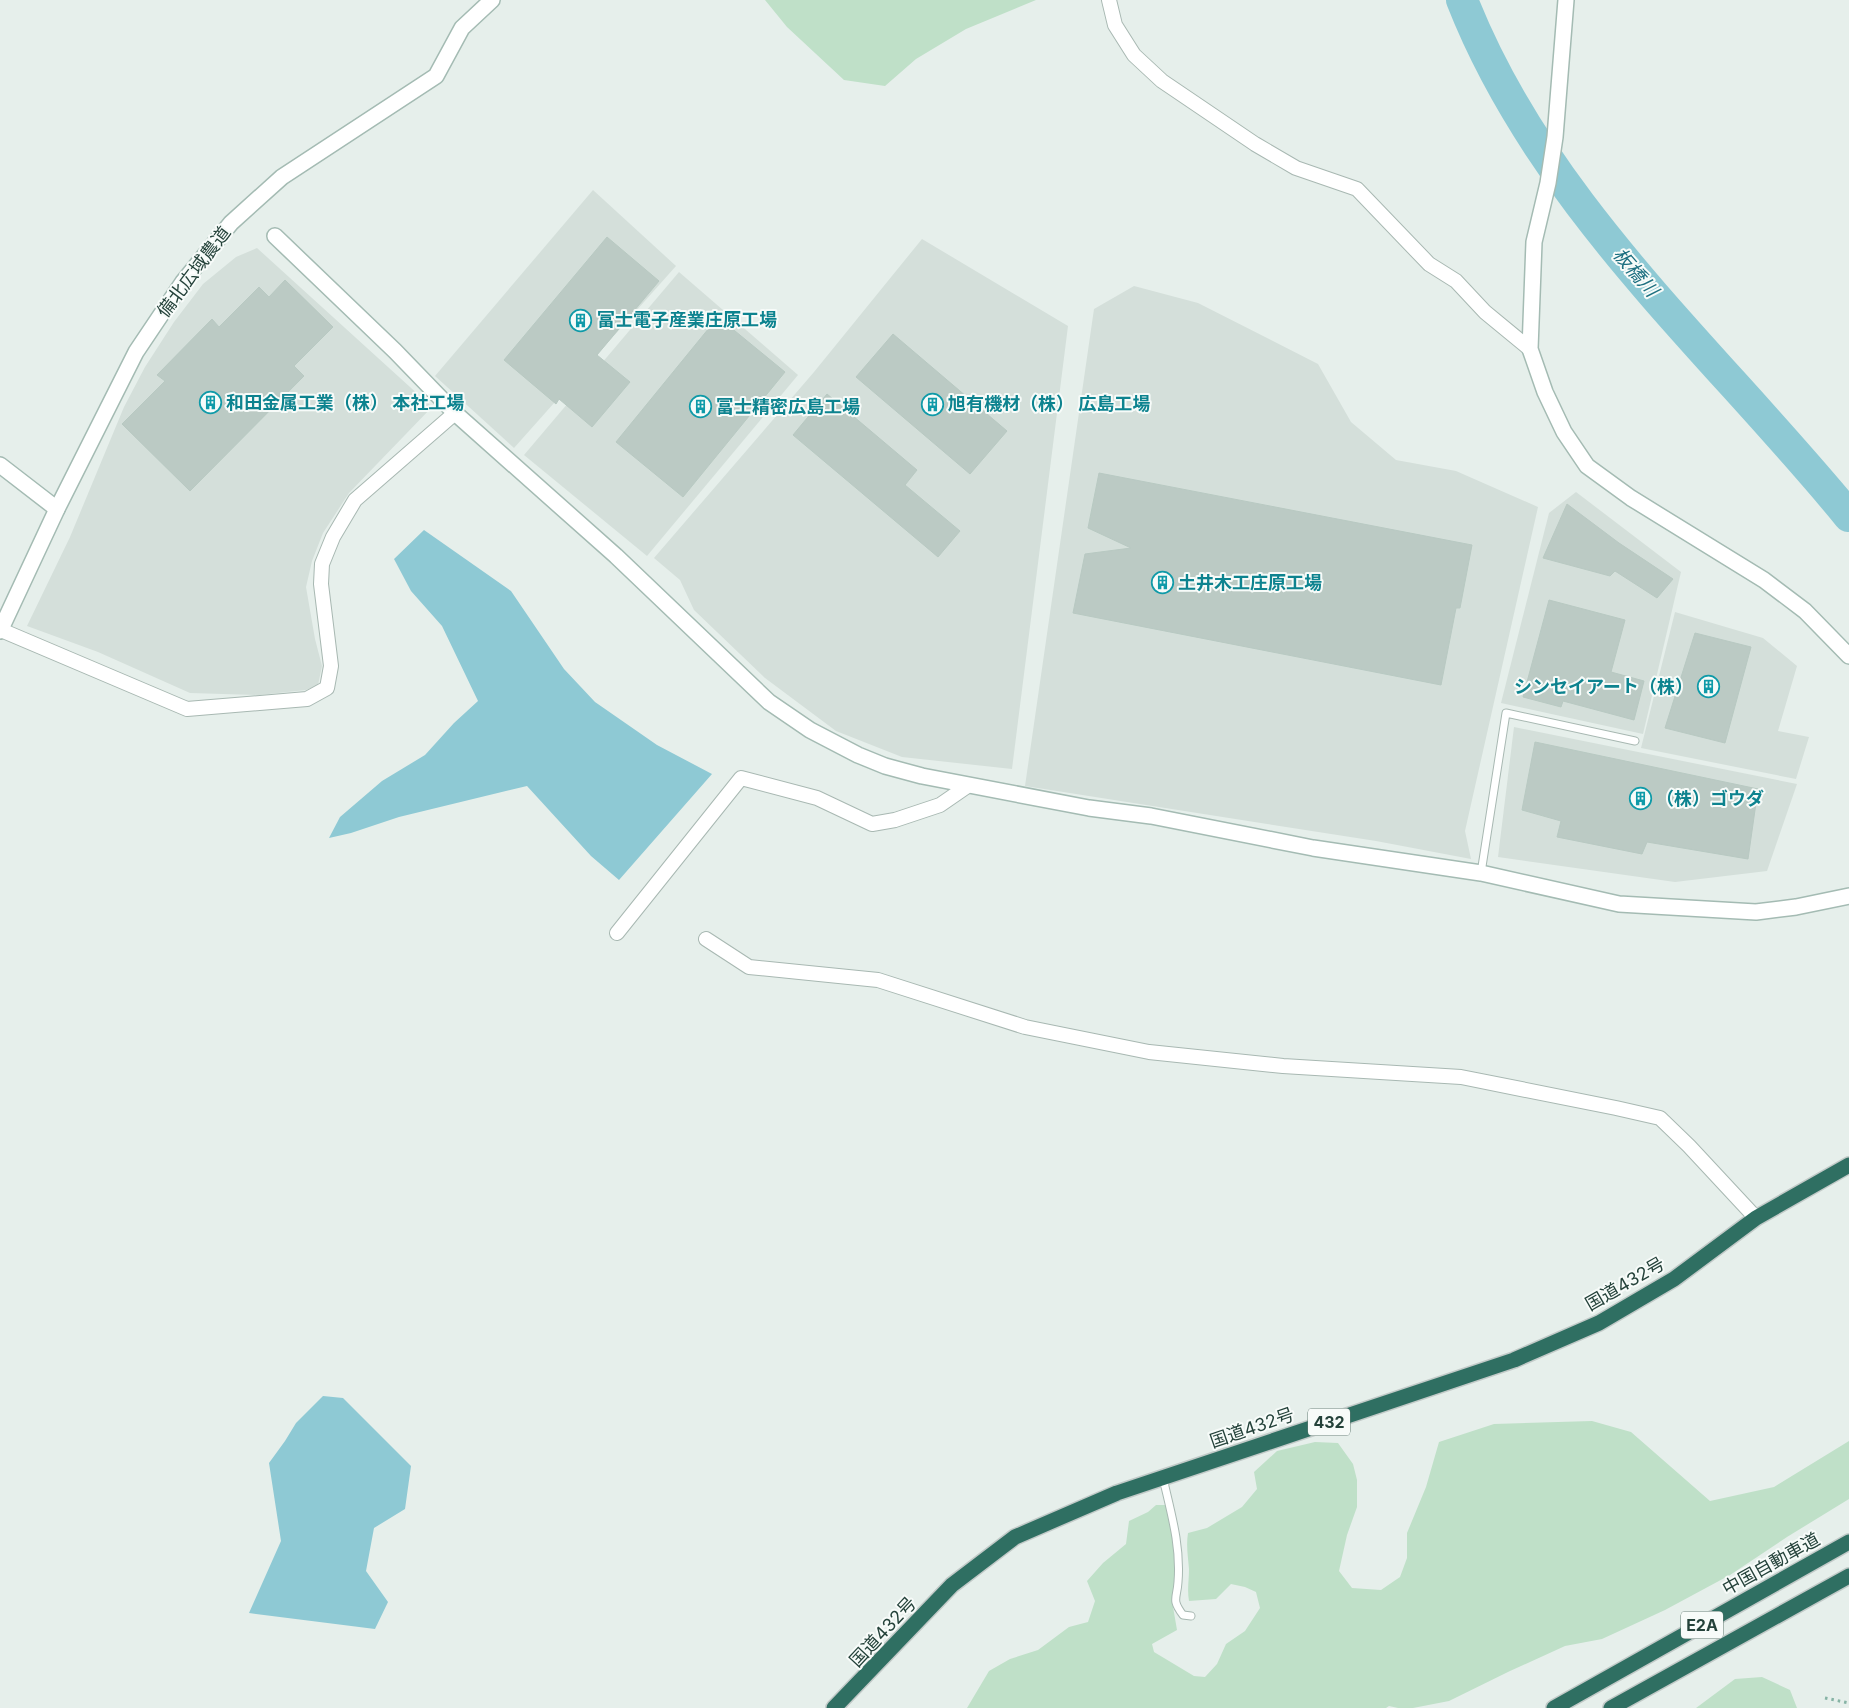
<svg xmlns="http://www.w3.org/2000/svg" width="1849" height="1708" font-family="Inter,'Noto Sans JP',sans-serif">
<rect width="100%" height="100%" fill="#e6efeb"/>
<!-- built -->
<g fill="#d4dfda">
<path d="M593 190 676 266 514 448 435 376Z"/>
<path d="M922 239 1068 326 1012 769 902 757 836 731 765 678 694 610 680 580 654 558 814 372Z"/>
<path d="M257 248 432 407 349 493 323 533 312 561 306 587 315 639 322 666 318 685 306 690 259 695 190 693 98 652 27 626 70 537 124 407 145 367 174 322 203 284 236 257Z"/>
<path d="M679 272 798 375 647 556 524 455Z"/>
<path d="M1134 286 1198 303 1318 364 1351 422 1396 460 1456 471 1538 507 1465 831 1471 859 1376 841 1025 786 1094 309Z"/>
<path d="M1576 492 1681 572 1643 734 1501 703 1549 513Z"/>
<path d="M1675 612 1763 638 1797 666 1778 731 1809 737 1796 779 1641 748Z"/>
<path d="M1514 727 1797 784 1767 871 1675 882 1498 857Z"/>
</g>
<!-- green -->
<g fill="#bfe0c8">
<path d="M765 0H1036L966 29 916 59 885 86 844 80 787 27Z"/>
<path d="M1592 1421 1631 1432 1710 1501 1774 1487 1849 1441V1499L1787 1537 1730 1575 1665 1610 1602 1639 1565 1646 1510 1671 1449 1701 1413 1708H1398L1389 1706 1386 1708H967L989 1671 1010 1659 1038 1650 1069 1627 1088 1622 1095 1601 1087 1581 1103 1563 1126 1544 1129 1521 1148 1512 1156 1505H1166L1174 1537 1176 1567 1175 1585 1172 1601 1177 1630 1152 1644 1154 1652 1194 1676 1205 1677 1217 1664 1226 1644 1245 1631 1260 1608 1256 1592 1245 1587 1231 1584 1216 1599 1189 1601C1187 1590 1189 1580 1189 1569 1188 1556 1186 1546 1188 1533L1207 1528 1242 1507 1257 1489 1254 1472 1277 1451 1315 1442 1338 1443 1353 1464 1357 1480V1507L1347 1535 1339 1571 1352 1588 1381 1590 1400 1577 1407 1558V1533L1426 1487 1439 1442 1494 1424Z"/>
<path d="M1762 1677 1790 1690 1797 1708H1696L1735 1679Z"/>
</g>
<!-- water -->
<g fill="#8ec9d4">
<path d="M424 530 511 591 564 669 595 702 657 745 712 774 619 880 591 856 527 786 399 817 351 833 329 838 340 817 382 781 425 755 454 723 478 701 442 626 411 591 394 559Z"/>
<path d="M323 1396 343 1398 411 1466 405 1509 374 1528 366 1571 388 1602 375 1629 249 1613 281 1541 269 1463 285 1441 296 1423Z"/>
</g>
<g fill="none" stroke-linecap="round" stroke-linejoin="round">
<!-- river -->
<path stroke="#8ec9d4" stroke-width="32" d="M1462 0C1542 204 1713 350 1849 516"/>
</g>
<!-- building -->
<g fill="#bbcac4" stroke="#b8c9c2">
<path d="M607 237 659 281 597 355 630 382 592 427 559 399 556 404 504 360Z"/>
<path d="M285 280 333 327 294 366 304 376 190 491 122 424 165 381 157 375 212 319 219 327 259 287 269 297Z"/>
<path d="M718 317 785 372 683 497 616 442Z"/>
<path d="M893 334 1007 431 970 474 856 377Z"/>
<path d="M827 394 917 470 905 485 960 531 938 557 793 435Z"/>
<path d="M1099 473 1472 545 1460 608H1456L1441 685 1073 613 1085 554 1131 548 1088 528Z"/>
<path d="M1567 504 1619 543 1673 579 1657 598 1615 571 1610 576 1543 558Z"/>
<path d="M1549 600 1625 620 1611 672 1644 681 1634 720 1563 701 1561 707 1523 697Z"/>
<path d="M1695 633 1751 647 1725 743 1665 728Z"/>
<path d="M1535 742 1758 789 1748 859 1647 842 1642 854 1557 837 1561 821 1522 810Z"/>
</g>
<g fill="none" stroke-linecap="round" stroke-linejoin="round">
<defs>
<g id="lane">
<path d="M1481 873 1506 713 1635 741"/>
<path d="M1163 1478C1171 1513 1181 1546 1178 1582 1177 1599 1171 1599 1183 1615L1191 1616"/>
</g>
<g id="street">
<path d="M1109 0 1115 25 1134 55 1162 81 1255 144 1296 168 1357 189 1429 264 1456 281 1485 312 1530 349"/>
<path d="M1 630 187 709 307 699 327 688 331 666 321 584 322 564 333 537 355 500 455 413"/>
<path d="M617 933 741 778 817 798 872 824 895 820 940 805 969 785"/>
<path d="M706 939 749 967 878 980 1025 1027 1149 1052 1283 1066 1461 1077 1616 1108 1660 1118 1689 1146 1756 1218"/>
</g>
<g id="secondary">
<path d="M1566 0 1555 137 1548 183 1534 242 1530 349 1545 392 1564 432 1587 466 1631 498 1764 580 1805 611 1849 656"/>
<path d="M275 236 395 351 455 413 616 556 769 702 810 730 858 755 885 766 922 776 1089 808 1151 816 1313 848 1481 873 1619 904 1756 912 1796 907 1849 896"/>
<path d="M0 465 57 509"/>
<path d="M0 631 57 509 136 352 183 282 231 223 282 177 436 76 462 28 492 0"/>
</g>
<g id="highway">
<path d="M834 1708 952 1585 1015 1537 1117 1493 1514 1360 1599 1323 1674 1279 1756 1218 1849 1165"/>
<path d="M1554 1708 1849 1542"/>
<path d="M1611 1708 1849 1576"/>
</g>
</defs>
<!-- lane casing -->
<use href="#lane" stroke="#a8b8b2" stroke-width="9"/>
<!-- street casing -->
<use href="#street" stroke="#a8b8b2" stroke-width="16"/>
<!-- secondary casing -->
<use href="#secondary" stroke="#a4bbb3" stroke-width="18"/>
<!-- highway casing -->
<use href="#highway" stroke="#c2cac8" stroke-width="18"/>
<!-- path -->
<path stroke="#86b3a5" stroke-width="3" stroke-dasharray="2.5 4" stroke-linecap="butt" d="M1825 1698 1849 1703"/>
<!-- lane -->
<use href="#lane" stroke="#fff" stroke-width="7"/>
<!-- street -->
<use href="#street" stroke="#fff" stroke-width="14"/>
<!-- secondary -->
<use href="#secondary" stroke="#fff" stroke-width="15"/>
<!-- highway -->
<use href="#highway" stroke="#2f6f62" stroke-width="15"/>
</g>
<!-- icons -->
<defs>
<symbol id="building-ring" viewBox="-11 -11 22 22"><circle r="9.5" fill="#f7fbf9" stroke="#0f9aa8" stroke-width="1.5"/><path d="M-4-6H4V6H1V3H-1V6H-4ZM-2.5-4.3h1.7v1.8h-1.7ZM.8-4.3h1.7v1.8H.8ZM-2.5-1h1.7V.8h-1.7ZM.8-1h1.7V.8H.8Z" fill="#0f9aa8"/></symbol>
</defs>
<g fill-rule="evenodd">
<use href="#building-ring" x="568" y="308" width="25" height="25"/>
<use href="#building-ring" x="198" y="390" width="25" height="25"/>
<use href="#building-ring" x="920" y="392" width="25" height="25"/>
<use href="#building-ring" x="688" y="394" width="25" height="25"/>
<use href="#building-ring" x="1150" y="570" width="25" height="25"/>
<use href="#building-ring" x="1696" y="674" width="25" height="25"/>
<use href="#building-ring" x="1628" y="786" width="25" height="25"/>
</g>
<g text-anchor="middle" stroke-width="4" stroke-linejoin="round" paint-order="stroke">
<!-- shield labels -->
<g fill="#f7fbf9" stroke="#637a73" stroke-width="1">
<rect x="1308" y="1408.5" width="42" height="27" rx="4"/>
<rect x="1681" y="1611.5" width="42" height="27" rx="4"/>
</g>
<g font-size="16" font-weight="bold" fill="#24423a">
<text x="1329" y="1428">432</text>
<text x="1702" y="1631">E2A</text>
</g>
<!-- street labels -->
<g font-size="18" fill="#24423a" stroke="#f7fbf9">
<text transform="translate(194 272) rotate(-53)" y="6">備北広域農道</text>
<text transform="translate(1625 1284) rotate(-30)" y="6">国道432号</text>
<text transform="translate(1252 1428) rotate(-19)" y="6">国道432号</text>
<text transform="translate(1771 1564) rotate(-29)" y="6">中国自動車道</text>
<text transform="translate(883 1632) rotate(-47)" y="6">国道432号</text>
</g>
<!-- culture labels -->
<g font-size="18" font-weight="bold" fill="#0d838f" stroke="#f7fbf9" text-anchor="start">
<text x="597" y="326">富士電子産業庄原工場</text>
<text x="226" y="409">和田金属工業（株） 本社工場</text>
<text x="948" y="410">旭有機材（株） 広島工場</text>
<text x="716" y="413">冨士精密広島工場</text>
<text x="1178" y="589">土井木工庄原工場</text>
<text x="1693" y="693" text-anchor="end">シンセイアート（株）</text>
<text x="1656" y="805">（株）ゴウダ</text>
</g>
<!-- water labels -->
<g font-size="19" font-style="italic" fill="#1c6f80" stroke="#f7fbf9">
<text transform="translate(1636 272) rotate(49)" y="7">板橋川</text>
</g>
</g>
</svg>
